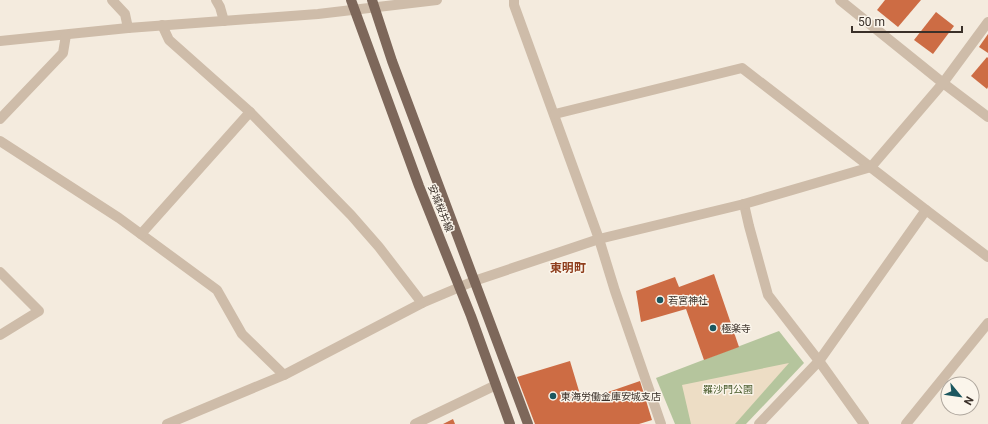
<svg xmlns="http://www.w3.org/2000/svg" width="988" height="424" font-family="Roboto,'Noto Sans JP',sans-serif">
<rect width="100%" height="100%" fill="#f4ebde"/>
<!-- green -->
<path fill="#b5c59d" d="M779 331 804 363 746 424H675L656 378Z"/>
<!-- plaza -->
<path fill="#edddc5" d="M789 363 735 424H691L682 385Z"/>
<!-- building -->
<g fill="#cd6c44">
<path d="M885 0H921L898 27 877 10Z"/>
<path d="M936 12 954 26 933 54 914 40Z"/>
<path d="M988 34V53L979 47Z"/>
<path d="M987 57 988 58V87L987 89 971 76Z"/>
<path d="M714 274 739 347 704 360 686 309 641 322 636 291 675 277 679 287Z"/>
<path d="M570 361 582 401 640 381 652 420 639 424H535L517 377Z"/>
<path d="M453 419 455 424H443Z"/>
</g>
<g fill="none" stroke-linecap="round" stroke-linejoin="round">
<!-- minor -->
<g stroke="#cebca9" stroke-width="10">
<path d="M112 0 125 14 128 28"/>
<path d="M216 0 220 7 224 21"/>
<path d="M514 0V5L599 239 615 291 661 424"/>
<path d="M840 0 943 83 988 117"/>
<path d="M162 25 169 40 250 112 351 215 379 247 422 303"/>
<path d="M0 41 128 28 318 14 437 0"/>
<path d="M555 114 742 68 926 210 988 257"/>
<path d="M0 119 63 53 66 35"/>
<path d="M0 141 119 218 217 290 242 334 284 375"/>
<path d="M744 204 749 226 768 295 819 361 864 424"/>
<path d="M141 234 250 112"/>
<path d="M0 272 39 311 0 335"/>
<path d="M167 424 284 375 422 303 474 281 599 239 744 204 871 167 943 83 988 22"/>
<path d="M415 424 496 385"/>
<path d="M759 424 819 361 926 210"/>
<path d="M906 424 988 323"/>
</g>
<!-- major -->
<g stroke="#7d675a" stroke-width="10">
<path d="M351 0 419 186 471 316 510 424"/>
<path d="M372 0 392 61 528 424"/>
</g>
</g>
<!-- markers -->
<g fill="#1c575f" stroke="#fbf5eb" stroke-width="1.5">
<circle cx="660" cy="300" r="4"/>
<circle cx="713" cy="328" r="4"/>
<circle cx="553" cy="396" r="4"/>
</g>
<g text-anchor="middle" stroke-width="3" stroke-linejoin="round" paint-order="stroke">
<!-- street labels -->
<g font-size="10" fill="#3a3029" stroke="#fbf5eb">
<text transform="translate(441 208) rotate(68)" y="4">安城桜井線</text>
</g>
<!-- poi labels -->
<g font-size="10" fill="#3a3029" stroke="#fbf5eb" text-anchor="start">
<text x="668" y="304">若宮神社</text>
<text x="721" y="332">極楽寺</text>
<text x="561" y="400">東海労働金庫安城支店</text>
</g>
<!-- park labels -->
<g font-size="10" fill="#475a2b" stroke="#fbf5eb">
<text x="728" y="393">羅沙門公園</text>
</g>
<!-- quarter labels -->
<g font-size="12" font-weight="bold" fill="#8f3e1d" stroke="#fbf5eb">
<text x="568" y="272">東明町</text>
</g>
</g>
<!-- north arrow -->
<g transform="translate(960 396) rotate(119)"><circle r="19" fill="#fbf5eb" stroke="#aea69d"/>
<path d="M0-3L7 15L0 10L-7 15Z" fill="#1c575f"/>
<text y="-6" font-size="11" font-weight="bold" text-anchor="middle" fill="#3a3029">N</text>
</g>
<!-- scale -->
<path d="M852 26v6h110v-6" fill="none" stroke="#3a3029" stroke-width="2"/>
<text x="858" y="26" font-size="12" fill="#3a3029" stroke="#fbf5eb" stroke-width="3" paint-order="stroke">50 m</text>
</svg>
